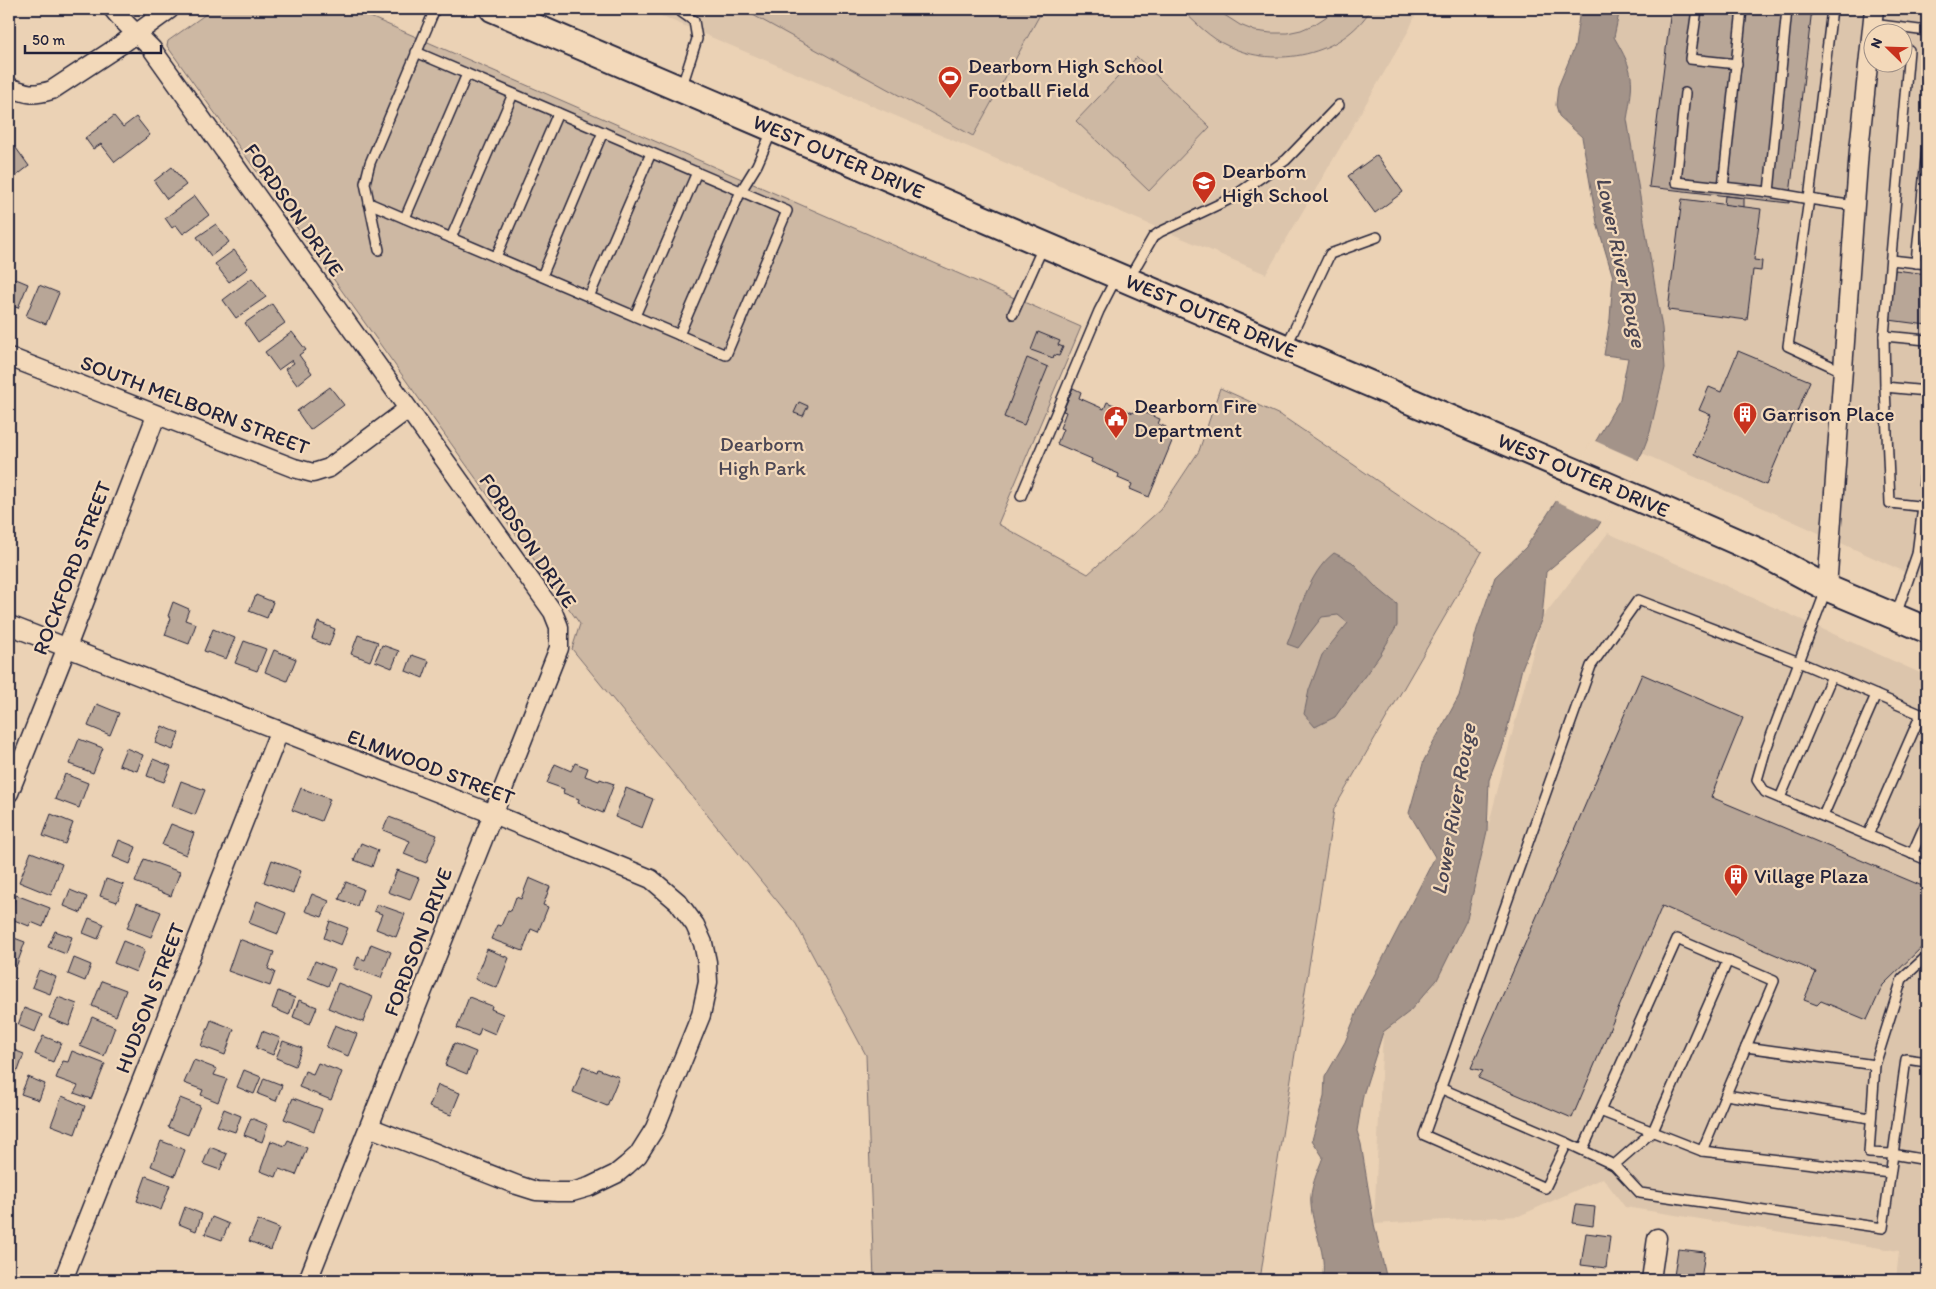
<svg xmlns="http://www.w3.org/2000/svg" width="1936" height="1289" font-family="Itim,sans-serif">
<rect width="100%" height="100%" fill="#ebd2b5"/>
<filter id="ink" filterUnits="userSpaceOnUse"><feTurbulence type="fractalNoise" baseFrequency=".02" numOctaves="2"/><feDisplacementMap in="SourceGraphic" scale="10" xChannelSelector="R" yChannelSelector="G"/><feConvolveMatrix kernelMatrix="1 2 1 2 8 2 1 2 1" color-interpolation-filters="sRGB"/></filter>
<g filter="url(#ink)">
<!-- built -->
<g fill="#dcc5ac" fill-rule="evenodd">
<path d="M645 9H1418L1409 30 1266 274Z"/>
<path d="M1613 9H1927V582L1642 453 1614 37ZM1874 32H1904V62H1874Z"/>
<path d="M1608 533 1927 676V1280H1896L1899 1251 1625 1207 1603 1178 1519 1216 1374 1224 1383 1032 1487 831 1542 618Z"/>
</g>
<!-- green -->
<g fill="#cdb8a3" stroke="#786d6f">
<path d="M213 9H352L1081 327 998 524 1088 574 1160 510 1199 451 1220 388 1282 416 1482 552 1334 809 1275 1179 1260 1280H874L866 1055 796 924 572 649 580 624 167 46 168 41Z"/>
<path d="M742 9H1043L973 136Z"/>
<path d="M1181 9H1215L1240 25 1255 31 1271 33H1287L1301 30 1315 24 1338 9H1371C1342 56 1276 69 1228 46 1210 38 1196 23 1181 9Z"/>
<path d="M1137 57 1210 127 1149 191 1076 121Z"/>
</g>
<!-- water -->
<g fill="#a39389" stroke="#6f666a">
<path d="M1580 9H1620L1614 37C1635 73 1634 79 1627 119L1662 328 1665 368 1650 432 1642 453 1596 530 1546 572 1542 618 1522 668 1505 738 1489 780 1487 831 1467 919 1437 980 1409 1012 1383 1032 1363 1095 1357 1131 1361 1144 1374 1224 1387 1280H1322C1328 1254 1313 1231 1311 1205 1309 1189 1318 1171 1323 1157L1312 1140 1324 1097 1325 1077 1345 1042 1363 997 1435 857 1409 813 1424 760 1459 696 1477 629 1495 577 1526 547 1597 439 1620 399 1628 358 1604 355 1610 319 1613 277 1597 223 1582 137 1559 116 1556 105 1558 87 1575 46Z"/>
<path d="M1334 553 1352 562 1375 586 1397 604V626L1380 655 1335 717 1315 727 1304 714 1309 690 1322 655 1348 623 1338 615 1322 617 1298 648 1287 644C1300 613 1307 574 1334 553Z"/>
</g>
<!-- pier -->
<path fill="#ebd2b5" d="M1593 440 1640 461 1604 523 1554 500Z"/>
<!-- building -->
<g fill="#b8a697" stroke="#22223b">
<path d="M1671 9H1812L1789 203 1649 187Z"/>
<path d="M114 116 123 127 136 117 150 135 115 162 101 144 93 149 85 138Z"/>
<path d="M16 148 29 166 11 180 9 177V153Z"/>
<path d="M1377 155 1403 192 1375 213 1348 176Z"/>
<path d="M172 167 186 185 167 199 154 181Z"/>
<path d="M195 196 209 215 183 234 176 225 172 228 165 218Z"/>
<path d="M1725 196 1744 198V207L1724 205Z"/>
<path d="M1682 199 1761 209 1754 260 1762 261 1761 271 1753 270 1747 320 1668 310Z"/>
<path d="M216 224 229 242 211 256 197 237Z"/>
<path d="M234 250 248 268 229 282 215 264Z"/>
<path d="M1895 270 1927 274V325L1889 320Z"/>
<path d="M9 276 28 284 18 308 9 305Z"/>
<path d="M252 278 266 297 236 318 223 300Z"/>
<path d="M39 285 59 293 46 324 26 316Z"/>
<path d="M272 304 285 323 258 342 245 323Z"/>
<path d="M292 332 306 350 299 355 312 373 297 385 285 369 294 363 292 360 278 370 265 352Z"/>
<path d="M1038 332 1060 341 1058 345 1063 347 1059 356 1054 355 1053 358 1031 350Z"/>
<path d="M1738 351 1810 381 1766 485 1694 454 1711 415 1699 410 1709 387 1721 392Z"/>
<path d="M1027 358 1048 367 1024 425 1004 417Z"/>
<path d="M330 387 344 405 310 430 297 411Z"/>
<path d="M1073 388 1081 392 1079 398 1104 409 1107 402 1133 413 1135 409 1160 419 1158 424 1166 427 1165 430 1175 434 1149 497 1130 489 1132 484 1118 478 1119 474 1091 462 1092 459 1057 444 1063 429 1060 428 1066 412 1063 411Z"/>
<path d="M799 402 808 406 803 416 794 413Z"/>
<path d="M1926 423H1927V487L1918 486Z"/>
<path d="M256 595 273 602 267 618 249 611Z"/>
<path d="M173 602 189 609 185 620 196 624 189 644 165 635 171 618 168 616Z"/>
<path d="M318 622 335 629 329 646 312 639Z"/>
<path d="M213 629 235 638 226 659 204 651Z"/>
<path d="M358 635 378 642 370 661 351 654Z"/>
<path d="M244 641 266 649 257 671 235 663Z"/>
<path d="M382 645 399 651 392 668 375 661Z"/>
<path d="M274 650 296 659 287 681 265 672Z"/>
<path d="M412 655 429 661 423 678 406 671Z"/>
<path d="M1642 674 1743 718 1711 797 1927 888V942L1883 985 1867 1020 1821 1001 1817 1005 1804 1000 1816 972 1662 906 1572 1118 1478 1078 1483 1071 1471 1068Z"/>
<path d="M97 704 119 713 110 735 88 726Z"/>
<path d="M162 726 179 733 173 750 155 743Z"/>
<path d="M79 739 103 748 93 773 69 764Z"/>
<path d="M126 748 143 755 137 771 119 765Z"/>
<path d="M153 759 171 766 164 782 147 776Z"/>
<path d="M575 763 588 768 585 776 599 781 600 779 614 784 603 813 578 803 579 799 563 793 564 789 547 783 555 764 571 771Z"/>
<path d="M65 774 88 783 79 808 55 799Z"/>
<path d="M181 781 205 790 195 815 172 806Z"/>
<path d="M301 788 330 799 321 821 292 810Z"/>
<path d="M626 788 653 799 642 828 615 817Z"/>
<path d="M51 814 73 823 65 844 43 836Z"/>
<path d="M389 817 437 835 426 863 404 854 410 841 383 830Z"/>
<path d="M171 824 194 833 186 855 162 845Z"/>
<path d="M119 840 136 847 130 864 113 857Z"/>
<path d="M361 843 378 850 372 867 354 860Z"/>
<path d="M31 852 62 864 51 895 19 882Z"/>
<path d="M144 859 180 872 171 896 135 882Z"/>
<path d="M272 860 301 871 293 893 264 882Z"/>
<path d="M397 870 419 878 410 900 388 892Z"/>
<path d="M529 878 550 887 543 905 548 907 538 932 531 929 523 951 491 939 497 925 501 926 508 910 511 911 516 897 521 899Z"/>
<path d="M106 879 124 885 117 902 100 896Z"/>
<path d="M346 882 363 889 357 906 339 899Z"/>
<path d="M70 890 87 897 81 913 64 906Z"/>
<path d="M312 894 329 901 322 917 305 911Z"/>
<path d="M16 895 50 908 43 927 31 922 29 926 9 918Z"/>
<path d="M257 901 286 913 278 934 249 923Z"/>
<path d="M137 903 161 912 151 937 127 928Z"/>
<path d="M377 904 405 914 396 937 376 929 382 914 374 911Z"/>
<path d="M89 918 104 924 98 939 83 933Z"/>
<path d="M330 921 348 928 341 945 324 938Z"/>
<path d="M55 931 72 937 66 954 48 947Z"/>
<path d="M9 936 25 942 16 967 9 965Z"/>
<path d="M239 939 274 952 268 969 275 972 270 986 228 971Z"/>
<path d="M123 941 145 950 136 972 114 963Z"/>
<path d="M371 944 391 952 381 978 354 968 358 957 365 960Z"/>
<path d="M487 949 509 958 497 988 475 979Z"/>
<path d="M74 958 91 965 85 981 68 974Z"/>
<path d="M315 961 335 969 328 986 308 978Z"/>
<path d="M39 970 56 977 50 994 32 987Z"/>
<path d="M102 981 126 990 116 1016 92 1006Z"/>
<path d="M338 983 373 997 363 1022 328 1008Z"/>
<path d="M278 991 295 998 289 1015 272 1008Z"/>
<path d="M58 997 77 1004 69 1026 49 1018Z"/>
<path d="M469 997 492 1006 491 1009 503 1014 495 1034 481 1028 478 1036 457 1028Z"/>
<path d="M299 1000 317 1007 310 1024 293 1017Z"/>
<path d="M24 1008 42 1015 35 1032 18 1025Z"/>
<path d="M92 1017 115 1027 104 1056 80 1046Z"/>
<path d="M211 1020 234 1029 225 1055 201 1046Z"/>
<path d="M335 1025 357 1034 348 1056 326 1047Z"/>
<path d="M262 1031 280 1038 273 1055 256 1048Z"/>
<path d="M43 1036 61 1043 53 1062 35 1054Z"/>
<path d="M283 1041 302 1048 295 1066 276 1058Z"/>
<path d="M454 1043 476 1052 467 1074 445 1065Z"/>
<path d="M9 1048 24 1054 18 1071 9 1067Z"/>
<path d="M72 1051 105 1064 91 1099 74 1093 78 1086 56 1078 63 1061 68 1062Z"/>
<path d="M194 1060 217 1069 214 1075 227 1079 218 1102 201 1095 203 1090 184 1083Z"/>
<path d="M318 1063 342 1072 331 1100 299 1087 305 1071 313 1074Z"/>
<path d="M583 1066 597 1072 598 1069 619 1077 607 1106 573 1092Z"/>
<path d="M244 1070 261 1077 254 1094 237 1087Z"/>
<path d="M28 1077 45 1084 39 1100 21 1094Z"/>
<path d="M264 1078 282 1085 276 1101 258 1094Z"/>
<path d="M438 1085 460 1093 451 1115 429 1107Z"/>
<path d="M62 1096 85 1106 75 1134 51 1125Z"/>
<path d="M180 1098 200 1106 188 1135 168 1127Z"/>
<path d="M293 1098 322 1109 314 1131 284 1119Z"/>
<path d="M224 1109 241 1116 235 1132 217 1126Z"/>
<path d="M251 1118 268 1125 262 1142 244 1135Z"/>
<path d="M288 1140 307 1148 296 1175 279 1169 276 1177 260 1171 271 1141 285 1146Z"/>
<path d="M161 1141 185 1150 175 1176 151 1166Z"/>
<path d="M210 1147 227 1154 220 1170 203 1164Z"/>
<path d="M146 1176 170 1185 161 1210 137 1201Z"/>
<path d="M1576 1205 1595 1207 1593 1226 1573 1223Z"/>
<path d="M185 1207 202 1214 196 1231 179 1224Z"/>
<path d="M212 1217 229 1224 222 1240 205 1234Z"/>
<path d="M258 1220 279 1228 271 1250 249 1241Z"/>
<path d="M1586 1233 1610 1236 1606 1268 1581 1265Z"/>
<path d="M1678 1249 1705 1252 1701 1280H1682L1683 1277 1674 1276Z"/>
</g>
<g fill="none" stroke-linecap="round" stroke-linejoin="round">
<defs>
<g id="service">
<path d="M677 9 694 21 697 39 681 89"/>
<path d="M1697 9 1690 59 1737 64"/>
<path d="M1872 24 1927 31"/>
<path d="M1685 93 1676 182 1769 192 1787 9"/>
<path d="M1723 187 1742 9"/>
<path d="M1769 192 1809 199 1832 9"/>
<path d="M369 203 726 355 787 211 416 52"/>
<path d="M405 218 467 74"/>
<path d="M451 238 513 94"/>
<path d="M379 250 365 183 370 163 435 9"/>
<path d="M496 257 558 113"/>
<path d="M1891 260 1927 264"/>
<path d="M1916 263 1927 148"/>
<path d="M542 276 603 132"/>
<path d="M1128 280 1153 237 1160 232 1230 199 1286 160 1339 105"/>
<path d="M589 297 651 153"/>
<path d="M1013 314 1043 247"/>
<path d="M635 316 697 172"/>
<path d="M679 335 741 191 757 165 772 131"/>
<path d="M1884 336 1927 340"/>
<path d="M1286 347 1330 254 1377 237"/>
<path d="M1844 372 1788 346 1809 199 1855 206"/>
<path d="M1885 387 1884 336 1909 50"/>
<path d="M1927 391 1885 387 1890 503 1927 507"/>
<path d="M1021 496 1099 311 1116 278"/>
<path d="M1826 590 1765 752 1757 780 1765 792 1927 860"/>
<path d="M1896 615 1917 554 1923 506"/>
<path d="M1927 717 1799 662 1638 600 1591 666 1424 1135 1545 1188 1567 1143 1614 1165 1640 1193 1883 1228 1906 1059 1927 1062"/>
<path d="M1780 798 1832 676"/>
<path d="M1823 816 1876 695"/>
<path d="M1868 835 1921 714"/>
<path d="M1912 854 1927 820"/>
<path d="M1927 956 1902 979 1875 1065 1869 1153 1892 1154 1927 1160"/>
<path d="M1746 1047 1875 1065"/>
<path d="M1440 1088 1567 1143"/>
<path d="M1726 1095 1870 1118"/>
<path d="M1583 1149 1677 939 1774 981 1702 1151 1600 1111"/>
<path d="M1702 1151 1890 1173"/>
<path d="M1614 1165 1653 1131 1728 960"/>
</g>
<g id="minor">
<path d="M113 9C124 24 139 35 152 49L553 612 559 627V648L308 1280"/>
<path d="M9 87C27 94 32 96 52 90L122 44 170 9"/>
<path d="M9 357 294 468 313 473 329 468 408 409"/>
<path d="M1827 588 1859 150 1874 9"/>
<path d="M9 625 493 814 651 879 678 902 695 925 703 943 707 962 708 982 701 1015 655 1128 638 1155 627 1165 616 1174 589 1187 572 1192H557L536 1191 517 1185 369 1127"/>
<path d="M9 793 67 647 156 416"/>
<path d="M63 1280 279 732"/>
<path d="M1651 1280 1657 1238"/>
</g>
<g id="secondary">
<path id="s1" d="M493 9 1651 504 1758 551 1827 588 1927 630"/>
</g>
</defs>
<!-- service casing -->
<use href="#service" stroke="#22223b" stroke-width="12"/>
<!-- minor casing -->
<use href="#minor" stroke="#22223b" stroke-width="21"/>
<!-- secondary casing -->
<use href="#secondary" stroke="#22223b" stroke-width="29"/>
<!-- service -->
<use href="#service" stroke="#f3d9ba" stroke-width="9"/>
<!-- minor -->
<use href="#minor" stroke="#f3d9ba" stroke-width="18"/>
<!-- secondary -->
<use href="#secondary" stroke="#f3d9ba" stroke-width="25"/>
</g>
</g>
<!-- icons -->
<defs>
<symbol id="stadium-pin" viewBox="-11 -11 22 30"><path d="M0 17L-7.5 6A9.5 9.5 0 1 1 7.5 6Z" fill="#c8321e" stroke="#f3d9ba"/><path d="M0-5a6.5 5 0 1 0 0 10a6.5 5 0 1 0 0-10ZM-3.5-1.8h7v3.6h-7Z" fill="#fff"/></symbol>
<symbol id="school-pin" viewBox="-11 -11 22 30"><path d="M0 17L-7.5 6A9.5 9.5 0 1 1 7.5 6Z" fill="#c8321e" stroke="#f3d9ba"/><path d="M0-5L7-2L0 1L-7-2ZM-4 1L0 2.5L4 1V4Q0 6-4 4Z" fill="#fff"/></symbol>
<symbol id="building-pin" viewBox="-11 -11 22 30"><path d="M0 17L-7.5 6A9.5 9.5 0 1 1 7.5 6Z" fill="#c8321e" stroke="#f3d9ba"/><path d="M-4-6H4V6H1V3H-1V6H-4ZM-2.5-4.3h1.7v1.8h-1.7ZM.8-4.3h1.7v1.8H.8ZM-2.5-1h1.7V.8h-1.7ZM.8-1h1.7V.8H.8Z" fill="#fff"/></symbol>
<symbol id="civic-pin" viewBox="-11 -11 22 30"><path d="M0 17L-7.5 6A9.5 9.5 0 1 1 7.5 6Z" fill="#c8321e" stroke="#f3d9ba"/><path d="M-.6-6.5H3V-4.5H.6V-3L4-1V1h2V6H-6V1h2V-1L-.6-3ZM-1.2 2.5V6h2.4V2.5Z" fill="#fff"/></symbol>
</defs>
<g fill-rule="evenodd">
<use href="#stadium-pin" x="936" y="64" width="28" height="38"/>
<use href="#school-pin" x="1190" y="169" width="28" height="38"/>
<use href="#building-pin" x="1731" y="400" width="28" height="38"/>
<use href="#civic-pin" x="1102" y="404" width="28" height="38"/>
<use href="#building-pin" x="1722" y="862" width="28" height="38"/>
</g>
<g text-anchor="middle" stroke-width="4.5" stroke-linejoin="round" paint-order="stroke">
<!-- poi labels -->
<g font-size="21" fill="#22223b" stroke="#f3d9ba" text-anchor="start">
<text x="968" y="73">Dearborn High School<tspan x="968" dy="24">Football Field</tspan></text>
<text x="1222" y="178">Dearborn<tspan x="1222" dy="24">High School</tspan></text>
<text x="1134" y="413">Dearborn Fire<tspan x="1134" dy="24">Department</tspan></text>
<text x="1762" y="421">Garrison Place</text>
<text x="1754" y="883">Village Plaza</text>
</g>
<!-- street labels -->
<g font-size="21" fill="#22223b" stroke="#f3d9ba">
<text dy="7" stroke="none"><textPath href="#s1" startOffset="376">WEST OUTER DRIVE</textPath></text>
<text transform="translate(294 210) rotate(55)" y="7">FORDSON DRIVE</text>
<text dy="7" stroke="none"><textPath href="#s1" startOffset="781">WEST OUTER DRIVE</textPath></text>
<text transform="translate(195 405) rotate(21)" y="7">SOUTH MELBORN STREET</text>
<text dy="7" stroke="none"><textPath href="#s1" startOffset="1186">WEST OUTER DRIVE</textPath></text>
<text transform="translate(528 541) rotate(56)" y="7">FORDSON DRIVE</text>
<text transform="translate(72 568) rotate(-69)" y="7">ROCKFORD STREET</text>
<text transform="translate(431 767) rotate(21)" y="7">ELMWOOD STREET</text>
<text transform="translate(418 942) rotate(-69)" y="7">FORDSON DRIVE</text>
<text transform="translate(150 998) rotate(-69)" y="7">HUDSON STREET</text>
</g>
<!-- park labels -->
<g font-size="21" fill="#4d4855" stroke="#f3d9ba">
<text x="762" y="451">Dearborn<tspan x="762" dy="24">High Park</tspan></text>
</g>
<!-- water labels -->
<g font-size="22" font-style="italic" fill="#494452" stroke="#f3d9ba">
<text transform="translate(1622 262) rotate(78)" y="8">Lower River Rouge</text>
<text transform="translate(1453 809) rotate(-80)" y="8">Lower River Rouge</text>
</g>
</g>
<!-- margin -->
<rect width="1936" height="1289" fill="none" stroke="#f3d9ba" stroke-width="30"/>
<rect x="15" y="15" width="1906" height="1259" fill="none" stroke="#22223b" stroke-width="2" filter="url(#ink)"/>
<!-- north arrow -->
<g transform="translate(1888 48) rotate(293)"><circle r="24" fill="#f3d9ba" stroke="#9f9087"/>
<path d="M0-4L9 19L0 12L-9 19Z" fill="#c8321e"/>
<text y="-8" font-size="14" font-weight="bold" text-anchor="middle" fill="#22223b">N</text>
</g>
<!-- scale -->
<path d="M25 45v8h136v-8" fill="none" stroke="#22223b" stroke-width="2.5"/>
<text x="32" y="45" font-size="15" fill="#22223b" stroke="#f3d9ba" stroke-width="4" paint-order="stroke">50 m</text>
</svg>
